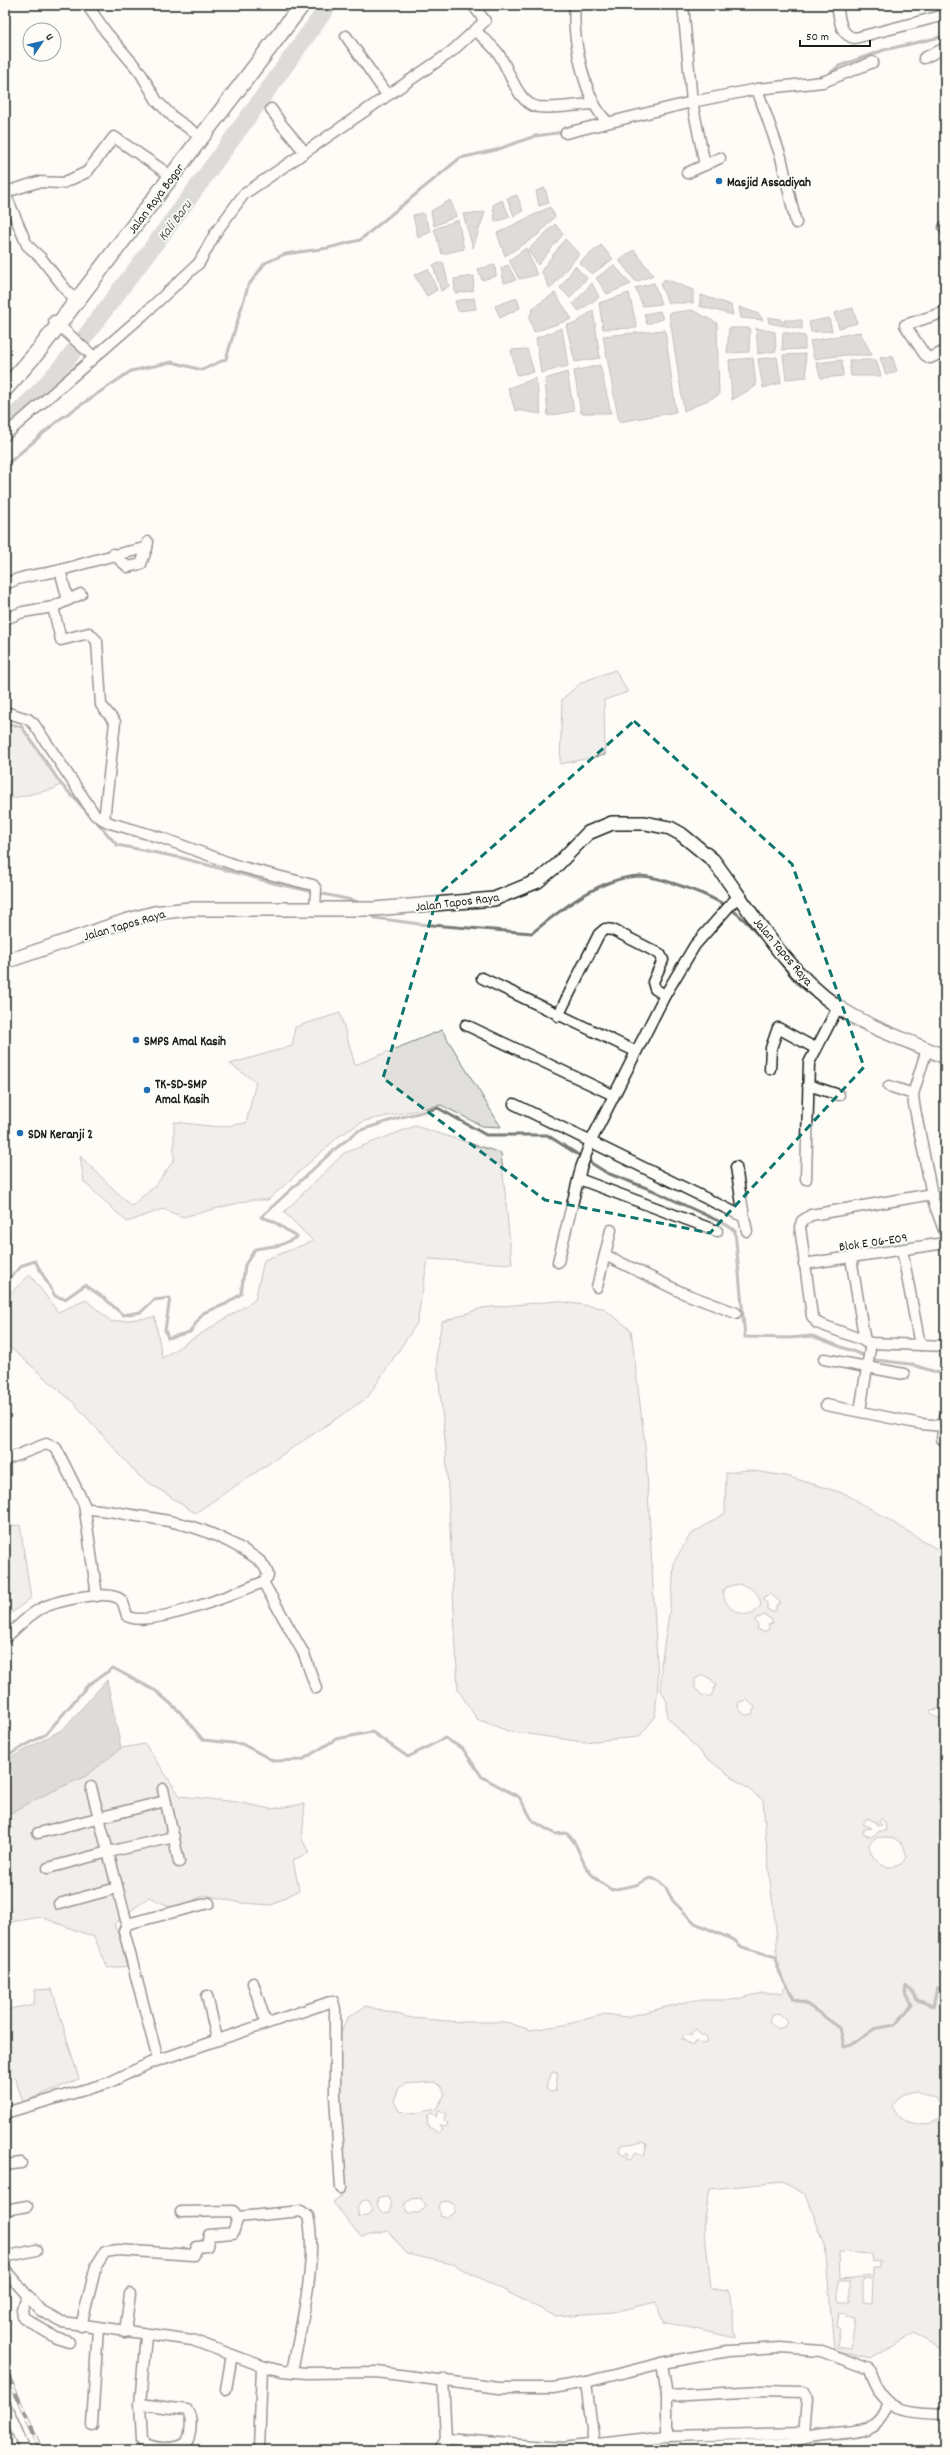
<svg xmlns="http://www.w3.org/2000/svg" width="950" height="2455" font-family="Dekko,sans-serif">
<rect width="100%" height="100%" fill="#fdfcf7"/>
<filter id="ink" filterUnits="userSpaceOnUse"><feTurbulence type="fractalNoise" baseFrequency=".025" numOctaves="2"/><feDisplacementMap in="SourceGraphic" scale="8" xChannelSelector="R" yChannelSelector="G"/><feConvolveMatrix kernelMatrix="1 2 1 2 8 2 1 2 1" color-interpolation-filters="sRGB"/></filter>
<g filter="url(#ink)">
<!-- green -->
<g fill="#e0dfdb" stroke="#7e7e7c" fill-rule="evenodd">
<path d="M615 670 628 692 604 700 605 755 560 764 562 699 582 682Z"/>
<path d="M5 723 22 727 61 784 54 789 5 800Z"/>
<path d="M340 1013 355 1065 442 1030 501 1127 482 1126 441 1105 364 1121 338 1137 268 1200H250L183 1217 163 1209 127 1222 84 1182 80 1156 131 1206 156 1185 174 1160V1122L219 1127 246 1123 256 1082 230 1064 292 1046 295 1027Z"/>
<path d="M415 1126 501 1153 512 1264 428 1259 417 1323 367 1398 195 1513 139 1476 73 1402 5 1343V1298L30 1275 58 1312 86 1300 112 1322 155 1317 162 1358 255 1300 264 1260 313 1241 284 1212 344 1153Z"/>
<path d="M557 1301 603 1308 631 1330 646 1454 658 1681 655 1717 639 1737 583 1742 508 1731 477 1719 458 1690 446 1450 436 1352 442 1322 482 1308Z"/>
<path d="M747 1470 786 1476 846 1494 945 1554V1702H942L938 1709 931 1710 930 1712 937 1718 942 1717 945 1726V2352L914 2333 871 2359 834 2350 825 2244 806 2195 783 2182 710 2189 704 2224 711 2288 729 2290 736 2338 663 2322 656 2302 614 2312 555 2316 452 2264 407 2254 388 2231 361 2237 333 2202 344 2194 339 2124 337 2043 347 2018 366 2006 412 2018 460 2022H506L530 2030 564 2025 605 2014 626 2017 694 2000H733L762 1993H781L787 1985C772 1959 779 1956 776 1929 770 1886 766 1844 763 1800L705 1757 667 1717V1702L661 1690V1665L672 1594 674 1562 690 1535 725 1513 726 1473ZM738 1584C751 1587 759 1591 761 1605L753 1614C737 1616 724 1607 723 1591L726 1587ZM771 1594 781 1603 776 1605V1610L772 1612 767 1609V1603L764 1600V1597ZM764 1615 771 1619 773 1623 768 1625 769 1629 764 1632 757 1629 758 1625 755 1621 757 1617 759 1618ZM703 1675 711 1679 716 1685 711 1696H703L695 1688V1679ZM747 1700 755 1707 752 1714 745 1715 738 1708 739 1702ZM867 1818 876 1822 878 1826 882 1825 879 1821 881 1819 885 1822 886 1831H880L871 1837 863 1834V1829L872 1828 863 1824ZM876 1837 895 1839 903 1844 907 1857C894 1877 870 1864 869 1844ZM779 2013 787 2021 784 2027 777 2029 769 2022 771 2016ZM696 2029 701 2035H705L707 2038 705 2043 701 2044 697 2040 692 2045 682 2039 685 2034 691 2036 692 2032ZM552 2072 558 2073 555 2091 550 2092 546 2088ZM434 2082 441 2086 445 2094 436 2109 412 2114 399 2111 394 2101 399 2088 405 2084ZM916 2091 936 2098 943 2110 939 2118 928 2125C912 2123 899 2123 892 2106 898 2096 904 2093 916 2091ZM439 2110 447 2114 444 2120 448 2123 447 2126 439 2125 442 2129 438 2132 427 2126 428 2115 432 2113 436 2117ZM642 2142 647 2144 644 2156 636 2152 630 2159 627 2158 629 2153 627 2151 624 2155 619 2151 620 2146C628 2142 635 2145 642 2142ZM388 2197 391 2204 390 2212 382 2213 378 2207 377 2198ZM421 2198 425 2207 419 2213H408L404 2204 412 2199ZM367 2200 370 2202 372 2209 368 2216 359 2217 357 2207 362 2201ZM448 2201 455 2205V2213L447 2217 440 2215 438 2206 441 2202ZM839 2252 872 2254 873 2262 880 2261V2268H873V2276L840 2279ZM863 2279H873L872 2303 863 2302ZM838 2281H850V2302H838ZM839 2312 847 2314 846 2317 855 2319 851 2349 837 2347 840 2328 837 2327Z"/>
<path d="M20 1525 31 1598 5 1618V1527Z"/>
<path d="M145 1744 180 1796 237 1802 271 1809 305 1804 302 1839 309 1853 293 1860 299 1890 272 1905 241 1903 205 1895 175 1909 149 1897 114 1924 130 1966 108 1968 94 1937 41 1917 5 1923V1816L46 1794 86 1776 121 1748Z"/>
<path d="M52 1989 79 2079 23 2102 15 2078 5 2072V2010L34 2004 35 1990Z"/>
</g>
<!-- water -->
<g fill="#b7b6b2" stroke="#797876">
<path d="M545 188 549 203 539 206 536 191Z"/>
<path d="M517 195 523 211 514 216 507 198Z"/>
<path d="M450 200 457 216 434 226 431 211Z"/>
<path d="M502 200 510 217 495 222 493 205Z"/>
<path d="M550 207 555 216 538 235 505 256 497 233Z"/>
<path d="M485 212 473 248 463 214Z"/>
<path d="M423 213 431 232 418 238 413 215Z"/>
<path d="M458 220 464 249 442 254 434 229Z"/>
<path d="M555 224 563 234 538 265 528 250Z"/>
<path d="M565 239 579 254 550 289 541 271Z"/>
<path d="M601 245 613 259 592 274 579 263Z"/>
<path d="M526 248 537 275 519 279 509 260Z"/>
<path d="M634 250 653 275 636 282 619 260Z"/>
<path d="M443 262 449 286 441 291 433 265Z"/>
<path d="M495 265 496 276 482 280 478 269Z"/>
<path d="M508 265 516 280 504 283 501 268Z"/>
<path d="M614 265 631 284 607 294 596 278Z"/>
<path d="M575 266 587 278 570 298 560 288Z"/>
<path d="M428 269 437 290 427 296 414 275Z"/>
<path d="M474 276 473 291 455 293 454 279Z"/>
<path d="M665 279 693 290V303H668L660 284Z"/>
<path d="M592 283 599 297 579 311 573 304Z"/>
<path d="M654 283 661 304 643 306 635 288Z"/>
<path d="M555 293 572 319 534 332 529 318 534 307Z"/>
<path d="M629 293 637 328 603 329 599 303Z"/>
<path d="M701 295 731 305 733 315 699 306Z"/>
<path d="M474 298 476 309 458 311 455 301Z"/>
<path d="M517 298 520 308 500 318 495 306Z"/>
<path d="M739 307 759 314 763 320 741 318Z"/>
<path d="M853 308 857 323 839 328 834 313Z"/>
<path d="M593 310 600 358 575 362 566 325 576 323Z"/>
<path d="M692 310 717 323 719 395 684 411 669 313Z"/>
<path d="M660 311 663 319 647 324 644 314Z"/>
<path d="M768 317 780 319 785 324 784 320H802V329L769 323Z"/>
<path d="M829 318 832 331 811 332 809 322Z"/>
<path d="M562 328 568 366 541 373 536 338Z"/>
<path d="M729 328H750L749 352 727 353Z"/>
<path d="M756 328 775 332 776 351 758 354Z"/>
<path d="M665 330 676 412 619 422 603 336Z"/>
<path d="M783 332 805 336V349L782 350Z"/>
<path d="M860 332 872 355H845L814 359 810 341Z"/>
<path d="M527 349 534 372 517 375 511 350Z"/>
<path d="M805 354 807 377 786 379 783 355Z"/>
<path d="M892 356 897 371 886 375 880 358Z"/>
<path d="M777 357 781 383 763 388 758 359Z"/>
<path d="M753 358 756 386 732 400 729 360Z"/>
<path d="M842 360 843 376 821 378 816 363Z"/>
<path d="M849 360H876L881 376H851Z"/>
<path d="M600 365 611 413H581L574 371Z"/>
<path d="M567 372 574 411 548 416 545 379Z"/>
<path d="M536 378 541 414 515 410 508 388Z"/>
<path d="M107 1680 121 1748 86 1776 46 1794 5 1816V1761L63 1729Z"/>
</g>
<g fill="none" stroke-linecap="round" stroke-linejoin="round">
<!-- stream -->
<g stroke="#797876" stroke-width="3">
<path d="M811 79 828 75 839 66 884 50 945 36"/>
<path d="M5 466 60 419 131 371 172 362 202 370 226 359 248 286 265 263 285 254 328 248 360 240 460 158 496 150 535 136 564 132"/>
<path d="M5 723 22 727 61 784 88 813"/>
<path d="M94 819 117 845 182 858 277 884 356 901 361 905"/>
<path d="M371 914 375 918 419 924 532 933C561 910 600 877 640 876 656 876 675 884 690 889 720 900 739 911 759 936"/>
<path d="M780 962 798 984 815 997"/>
<path d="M837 1014 844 1019"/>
<path d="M851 1024 897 1044"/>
<path d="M5 1282 23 1265 35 1261 55 1296 65 1299 85 1285 104 1298 123 1315 141 1312 154 1300 170 1298 165 1330 168 1338 190 1332 203 1313 226 1304 241 1294 245 1265 255 1249 281 1245 297 1237 273 1221 261 1217 335 1149 358 1131 398 1118 438 1108 486 1135H547L607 1173 652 1190 727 1225 735 1231 745 1337 789 1338 812 1336 876 1360 910 1364 945 1375"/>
<path d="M5 1757 46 1734 88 1685 113 1668 156 1691 179 1711 203 1740 242 1744 274 1761 302 1760 336 1739 372 1732 408 1757 445 1738 463 1749 482 1777 519 1797 533 1821 555 1834 566 1833C577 1841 579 1855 586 1867 592 1877 602 1884 612 1890L636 1885 650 1878 658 1880 666 1888 673 1901 695 1923 734 1940 742 1947 776 1957 777 1968 794 1999 805 2003 840 2028 844 2046 854 2043 874 2029 895 2025 912 2005 905 1992 906 1985 913 1992 917 2000 933 2006 937 1988 945 1991"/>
</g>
<!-- river -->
<path stroke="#b7b6b2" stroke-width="17" d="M5 423C52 386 87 333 123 286 194 194 261 99 329 5"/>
<defs>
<g id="minor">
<path d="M87 5 106 32 140 72 157 101 173 117 194 132"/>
<path d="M575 5C572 36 584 102 608 122"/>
<path d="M683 5 692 102 705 165"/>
<path d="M837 5C840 19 839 35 855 38L945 15"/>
<path d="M476 31C483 38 492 45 498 53 509 68 517 104 538 107 555 109 576 105 593 104"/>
<path d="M346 36 387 95"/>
<path d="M924 58 945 48"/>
<path d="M757 89 781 157 796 223"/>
<path d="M271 109 282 125 304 151"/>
<path d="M566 133 692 102 757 89 823 82 873 62"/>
<path d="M687 173 720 158"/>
<path d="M6 192 38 182 63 183 87 172 114 137 164 171"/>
<path d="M5 193 27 245 41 258 71 296"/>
<path d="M944 227 945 229"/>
<path d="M945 312 905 325 925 355 930 358 945 351"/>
<path d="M54 321 94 357"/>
<path d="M5 435 143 315 199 263 216 232 244 194 451 52 485 21 473 5"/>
<path d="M113 554 128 567 141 564 147 548"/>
<path d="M60 570 68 600"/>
<path d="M5 585C20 575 43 575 61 570 90 562 117 553 147 548L148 542"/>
<path d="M53 607 61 640 89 633 97 641 101 705 115 722 104 820"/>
<path d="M5 619 23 612 53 607 81 594"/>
<path d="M5 712 28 719 34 724 95 815 110 823 162 838 238 866 313 885 316 889 315 910"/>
<path d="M482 978 635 1051"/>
<path d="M558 1016 599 934 605 929 613 930 660 954 663 960 653 982 655 989 665 995"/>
<path d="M466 1025 613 1095"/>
<path d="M927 1049 913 1094 914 1104 933 1200 945 1233"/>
<path d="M770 1069 771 1048 778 1028 815 1048"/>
<path d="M808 1085 839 1095"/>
<path d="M889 1086 913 1094"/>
<path d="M514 1104 744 1217 747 1231"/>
<path d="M736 1167 744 1217"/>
<path d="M579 1179 717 1231"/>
<path d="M806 1179 809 1063 838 1007"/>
<path d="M932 1194 811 1215 802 1221 800 1227 812 1316 817 1323 871 1343 945 1346"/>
<path d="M902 1250 920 1345"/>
<path d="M605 1255 683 1293 736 1313"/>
<path d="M851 1258 865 1342"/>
<path d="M558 1262 581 1168 591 1141 665 995 695 945 739 895"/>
<path d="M804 1264 945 1243"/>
<path d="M597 1287 611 1230"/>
<path d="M824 1359 904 1374"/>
<path d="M826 1405 921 1424 943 1426"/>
<path d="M860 1411 871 1343"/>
<path d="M942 1439 945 1416"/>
<path d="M5 1460 46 1444 56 1448 84 1504 97 1596"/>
<path d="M263 1582 304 1654 316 1688"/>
<path d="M5 1638C17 1628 27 1616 40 1609 55 1601 103 1590 118 1598 124 1600 125 1610 127 1616 148 1629 239 1592 263 1582L268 1576C266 1562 253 1556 242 1549 206 1528 177 1521 137 1516 119 1513 103 1509 85 1509"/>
<path d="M91 1787 127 1924 124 1931 158 2060"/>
<path d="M163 1789 179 1862"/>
<path d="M38 1833 165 1801"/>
<path d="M48 1868 108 1852 174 1837"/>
<path d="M59 1904 117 1888"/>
<path d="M127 1924 209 1903"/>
<path d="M253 1983 266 2023"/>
<path d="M207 1996 217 2039"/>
<path d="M5 2113 108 2083 150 2063 333 2001 335 2009V2097L341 2188"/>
<path d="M5 2165 21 2163"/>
<path d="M5 2210 27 2206"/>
<path d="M238 2217 301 2211 308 2216C318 2259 301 2327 292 2371"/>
<path d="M5 2257 36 2250"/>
<path d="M5 2270 40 2310 62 2322 192 2340 262 2366 282 2371 307 2373 377 2372 499 2388H553L586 2382 662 2363 728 2351 781 2348 821 2351 869 2369C883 2413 905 2412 945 2414"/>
<path d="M28 2296 22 2309 23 2317 56 2338 69 2342"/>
<path d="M81 2326 96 2266 105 2252 118 2250 194 2255 197 2247 207 2246 209 2235 233 2233 238 2217 233 2211 181 2212"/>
<path d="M125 2332 130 2294"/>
<path d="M662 2363 667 2396V2436"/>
<path d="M586 2382 594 2445"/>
<path d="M226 2389 232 2355"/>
<path d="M667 2396 762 2391 803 2392 807 2398 804 2438"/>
<path d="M5 2404 25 2450"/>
<path d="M140 2404 187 2410C193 2418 191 2436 186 2443 177 2450 149 2450 142 2440L140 2404 146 2335"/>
<path d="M92 2425 98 2328"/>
<path d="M446 2439 562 2448 667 2436 804 2433"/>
<path d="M799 2440C828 2428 879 2444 888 2404"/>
<path d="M259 2450 262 2366"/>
<path d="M440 2450 446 2439 443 2379"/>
<path d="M600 2450 794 2443"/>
</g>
<path id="major" d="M5 962 125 921 154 913 189 909H374L494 899 538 881 557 865 588 833 612 823H645L670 828 681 834 713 860C751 911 785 971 838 1007 871 1029 910 1041 945 1057"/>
<path id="highway" d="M5 389 40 349 302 5"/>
</defs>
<!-- minor casing -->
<use href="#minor" stroke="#1c1c1c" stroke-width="13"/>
<!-- major casing -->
<use href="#major" stroke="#1c1c1c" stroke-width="16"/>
<!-- highway casing -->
<use href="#highway" stroke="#1c1c1c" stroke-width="18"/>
<!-- minor -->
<use href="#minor" stroke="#fdfcf7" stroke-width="10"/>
<!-- major -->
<use href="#major" stroke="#fdfcf7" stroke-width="13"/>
<!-- highway -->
<use href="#highway" stroke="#fdfcf7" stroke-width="15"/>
<defs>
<path id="rail" d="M5 2369 41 2450"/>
</defs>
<!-- rail casing -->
<use href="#rail" stroke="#1c1c1c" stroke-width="4.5"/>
<!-- rail -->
<use href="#rail" stroke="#fdfcf7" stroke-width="3" stroke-dasharray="9" stroke-linecap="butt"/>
</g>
</g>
<!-- marked area -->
<path d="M0 0H950V2455H0ZM634 721 792 864 864 1067 710 1233 545 1200 383 1078 438 895Z" fill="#fdfcf7" fill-opacity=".55" fill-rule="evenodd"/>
<path fill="none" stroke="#0f766e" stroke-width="3" stroke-dasharray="8 5" stroke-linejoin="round" d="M634 721 792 864 864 1067 710 1233 545 1200 383 1078 438 895Z"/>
<!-- markers -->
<g fill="#1f6fb2" stroke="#fdfcf7" stroke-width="1.5">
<circle cx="719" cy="181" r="4"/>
<circle cx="136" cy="1040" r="4"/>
<circle cx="147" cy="1090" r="4"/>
<circle cx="20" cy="1133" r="4"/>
</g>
<g text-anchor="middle" stroke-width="3.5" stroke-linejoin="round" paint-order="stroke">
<!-- poi labels -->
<g font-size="13" font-weight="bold" fill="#1c1c1c" stroke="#fdfcf7" text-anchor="start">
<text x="727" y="186">Masjid Assadiyah</text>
<text x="144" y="1045">SMPS Amal Kasih</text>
<text x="155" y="1088">TK-SD-SMP<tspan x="155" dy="15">Amal Kasih</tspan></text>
<text x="28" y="1138">SDN Keranji 2</text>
</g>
<!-- street labels -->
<g font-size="13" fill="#1c1c1c" stroke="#fdfcf7">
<text transform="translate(155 198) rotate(-53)" y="5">Jalan Raya Bogor</text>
<text transform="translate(457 901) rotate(-7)" y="5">Jalan Tapos Raya</text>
<text transform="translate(124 924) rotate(-16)" y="5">Jalan Tapos Raya</text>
<text transform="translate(784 951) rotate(50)" y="5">Jalan Tapos Raya</text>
<text transform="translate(873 1241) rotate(-8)" y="5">Blok E 06-E09</text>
</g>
<!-- water labels -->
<g font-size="14" font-style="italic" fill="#5a5a58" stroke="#fdfcf7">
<text transform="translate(174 220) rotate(-53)" y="5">Kali Baru</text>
</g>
</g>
<!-- margin -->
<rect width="950" height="2455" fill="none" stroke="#fdfcf7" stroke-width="20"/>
<rect x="10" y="10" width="930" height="2435" fill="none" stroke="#1c1c1c" stroke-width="1.5" filter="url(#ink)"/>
<!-- north arrow -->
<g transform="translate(42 42) rotate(55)"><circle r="19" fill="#fdfcf7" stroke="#a3a29f"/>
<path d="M0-3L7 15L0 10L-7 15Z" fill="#1f6fb2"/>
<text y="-6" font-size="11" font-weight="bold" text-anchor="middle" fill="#1c1c1c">U</text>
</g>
<!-- scale -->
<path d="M800 40v6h70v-6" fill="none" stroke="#1c1c1c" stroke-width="2"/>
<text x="806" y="40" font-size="12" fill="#1c1c1c" stroke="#fdfcf7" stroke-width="3" paint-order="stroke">50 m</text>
</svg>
